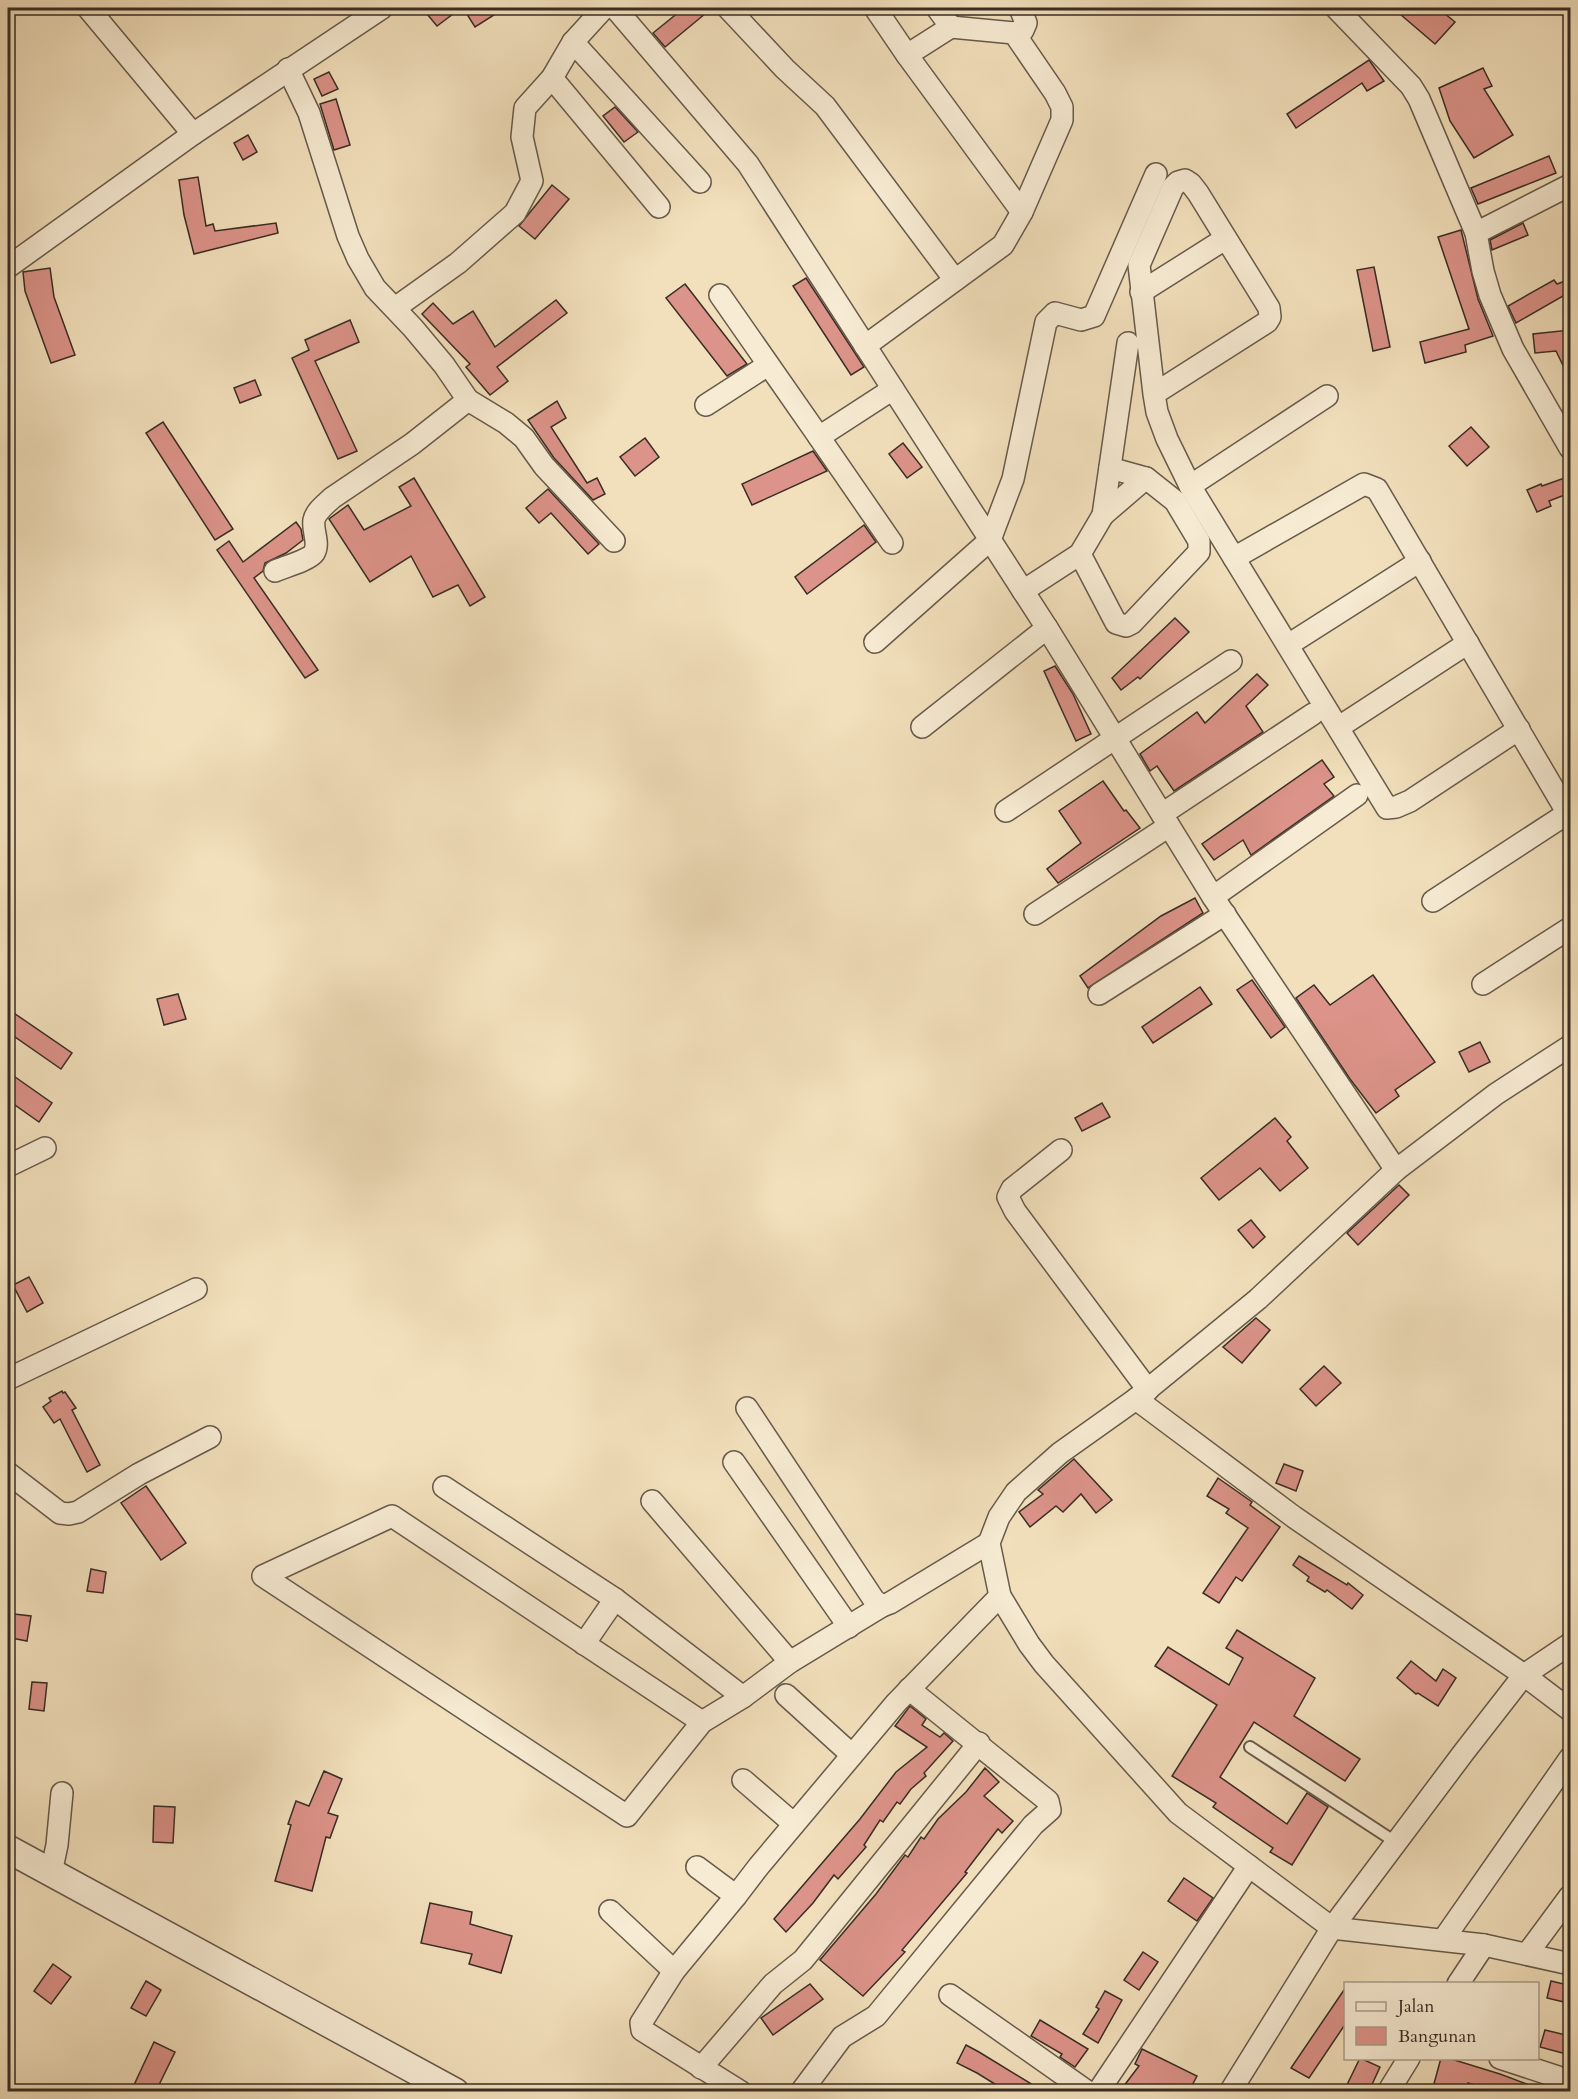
<svg xmlns="http://www.w3.org/2000/svg" width="1578" height="2099" font-family="Cardo,serif">
<rect width="100%" height="100%" fill="#f2e0bc"/>
<filter id="stains"><feTurbulence type="fractalNoise" baseFrequency=".00333" numOctaves="4"/><feColorMatrix values="0 0 0 0 .2 0 0 0 0 .09 0 0 0 0 .02 0 0 0 .5 -.17"/></filter>
<radialGradient id="worn" r=".72"><stop offset=".6" stop-color="#630" stop-opacity="0"/><stop offset="1" stop-color="#630" stop-opacity=".3"/></radialGradient>
<!-- building -->
<g fill="#dc9389" stroke="#392d25" stroke-width="1.5">
<path d="M422 8H461L437 26Z"/>
<path d="M463 8H505L475 27Z"/>
<path d="M684 8H712L665 47 653 33Z"/>
<path d="M1393 8H1438L1455 22 1435 44Z"/>
<path d="M1369 60 1384 81 1367 91 1362 83 1296 128 1287 114Z"/>
<path d="M1483 68 1492 86 1484 89 1513 135 1474 158 1450 121 1439 88Z"/>
<path d="M329 72 338 89 322 96 314 79Z"/>
<path d="M336 99 350 145 334 150 320 104Z"/>
<path d="M615 107 638 132 624 142 603 116Z"/>
<path d="M248 135 257 152 243 160 234 143Z"/>
<path d="M1549 156 1556 173 1478 204 1471 188Z"/>
<path d="M198 177 206 226 213 224 215 231 276 223 278 233 194 254 184 215 179 180Z"/>
<path d="M552 185 569 199 535 239 519 226Z"/>
<path d="M1523 223 1528 235 1492 250 1490 240Z"/>
<path d="M1461 230 1478 299 1493 336 1465 345 1466 352 1425 363 1420 342 1469 329 1438 237Z"/>
<path d="M1374 267 1390 347 1373 351 1357 270Z"/>
<path d="M50 268 54 297 75 355 51 363 25 291 23 272Z"/>
<path d="M806 278 864 367 851 375 793 286Z"/>
<path d="M1570 279V292L1516 323 1508 306 1554 280 1557 284Z"/>
<path d="M685 284 747 364 727 376 666 298Z"/>
<path d="M556 300 567 313 497 367 508 381 490 395 466 367 470 364 422 314 433 303 453 324 473 311 495 347Z"/>
<path d="M350 320 359 342 315 361 357 451 338 459 292 358 309 350 305 340Z"/>
<path d="M1570 330V380L1556 351 1535 353 1533 334Z"/>
<path d="M255 380 261 395 240 403 234 388Z"/>
<path d="M557 401 566 418 551 427 587 483 597 478 605 494 593 500 554 458 528 420Z"/>
<path d="M163 422 233 529 215 540 146 433Z"/>
<path d="M1471 427 1489 447 1467 466 1449 446Z"/>
<path d="M645 438 659 457 635 476 620 457Z"/>
<path d="M903 443 922 467 907 478 889 454Z"/>
<path d="M813 451 827 471 752 505 742 484Z"/>
<path d="M1570 476V493L1549 501 1551 506 1537 512 1527 490 1541 484 1542 486Z"/>
<path d="M414 478 485 597 470 606 458 585 433 597 411 556 370 582 329 519 348 505 364 530 411 506 399 487Z"/>
<path d="M548 489 599 544 588 554 551 513 539 523 526 508Z"/>
<path d="M296 522 301 529 303 540 286 553 265 563 263 571 254 578 318 670 305 678 217 550 229 541 243 562Z"/>
<path d="M864 525 876 542 807 594 795 577Z"/>
<path d="M1175 618 1189 632 1140 679 1138 677 1121 690 1112 678Z"/>
<path d="M1055 666 1073 694 1091 734 1076 741 1044 671Z"/>
<path d="M1257 674 1268 685 1246 706 1263 732 1174 791 1157 766 1150 771 1140 754 1197 712 1205 723Z"/>
<path d="M1322 760 1334 777 1324 784 1334 796 1251 855 1243 840 1214 860 1202 844Z"/>
<path d="M1103 781 1124 811 1126 810 1140 828 1058 883 1047 869 1081 843 1059 811Z"/>
<path d="M1195 898 1203 913 1088 988 1080 976 1161 916Z"/>
<path d="M1373 975 1435 1062 1395 1090 1399 1096 1376 1113 1350 1079 1296 998 1314 985 1330 1005Z"/>
<path d="M1252 980 1285 1027 1271 1038 1237 990Z"/>
<path d="M1200 987 1212 1004 1153 1043 1142 1027Z"/>
<path d="M178 994 186 1019 164 1025 157 999Z"/>
<path d="M8 1009 72 1053 61 1069 8 1032Z"/>
<path d="M1480 1042 1490 1062 1469 1072 1459 1052Z"/>
<path d="M8 1072 52 1103 39 1122 8 1100Z"/>
<path d="M1102 1103 1110 1117 1082 1131 1075 1118Z"/>
<path d="M1275 1118 1291 1137 1287 1141 1308 1168 1280 1191 1260 1168 1219 1200 1201 1178Z"/>
<path d="M1399 1185 1409 1195 1358 1245 1347 1233Z"/>
<path d="M1251 1220 1265 1237 1253 1248 1238 1230Z"/>
<path d="M29 1277 43 1303 27 1312 13 1285Z"/>
<path d="M1256 1318 1270 1330 1242 1363 1223 1347Z"/>
<path d="M1324 1366 1341 1383 1316 1406 1300 1389Z"/>
<path d="M62 1391 63 1393 65 1392 76 1408 72 1410 100 1465 87 1472 60 1419 54 1423 43 1407 51 1401 49 1398Z"/>
<path d="M1074 1459 1112 1500 1096 1513 1081 1494 1063 1512 1056 1506 1030 1527 1019 1512 1043 1494 1038 1490Z"/>
<path d="M1284 1464 1303 1471 1296 1491 1276 1483Z"/>
<path d="M1218 1478 1252 1502 1250 1505 1280 1527 1242 1581 1236 1577 1219 1603 1203 1593 1248 1528 1226 1513 1229 1509 1207 1496Z"/>
<path d="M146 1486 186 1543 161 1560 121 1503Z"/>
<path d="M1299 1556 1347 1585 1348 1583 1363 1595 1352 1609 1327 1590 1325 1592 1307 1581 1309 1577 1293 1565Z"/>
<path d="M91 1569 106 1572 103 1593 87 1591Z"/>
<path d="M14 1614 31 1616 27 1641 11 1638Z"/>
<path d="M1237 1630 1315 1678 1294 1716 1360 1759 1345 1781 1254 1722 1220 1777 1287 1824 1307 1793 1328 1807 1292 1865 1270 1852 1273 1848 1213 1807 1216 1803 1172 1776 1217 1705 1155 1666 1168 1647 1229 1685 1243 1658 1226 1648Z"/>
<path d="M1411 1661 1436 1681 1443 1669 1456 1678 1438 1706 1418 1693 1416 1694 1397 1678Z"/>
<path d="M32 1682 47 1683 44 1711 29 1709Z"/>
<path d="M910 1706 926 1719 922 1725 940 1737 944 1733 953 1741 924 1773 926 1776 911 1789 900 1804 897 1802 883 1822 880 1820 864 1845 866 1847 838 1879 834 1875 813 1903 786 1932 774 1919 860 1819 896 1772 927 1747 895 1726Z"/>
<path d="M985 1768 999 1782 984 1796 1013 1821 1002 1833 998 1829 965 1872 967 1873 902 1950 905 1952 863 1996 820 1960 876 1894 905 1855 908 1857 921 1837 924 1839 938 1819 966 1792Z"/>
<path d="M324 1771 342 1779 328 1813 338 1816 330 1838 326 1837 312 1891 275 1881 291 1825 288 1824 296 1801 309 1806Z"/>
<path d="M154 1806 175 1807 173 1843 153 1842Z"/>
<path d="M1184 1878 1213 1898 1197 1921 1168 1901Z"/>
<path d="M430 1903 472 1912 470 1924 512 1936 501 1973 469 1964 472 1954 421 1943Z"/>
<path d="M1143 1952 1158 1962 1139 1990 1124 1980Z"/>
<path d="M53 1964 71 1977 51 2004 34 1991Z"/>
<path d="M146 1981 161 1990 146 2016 131 2008Z"/>
<path d="M1551 1981 1568 1985 1564 2002 1547 1998Z"/>
<path d="M810 1984 823 1999 773 2035 761 2018Z"/>
<path d="M1346 1987V2023L1309 2078 1291 2068Z"/>
<path d="M1105 1991 1122 2000 1098 2043 1083 2034 1099 2009 1096 2007Z"/>
<path d="M1040 2020 1088 2049 1075 2067 1060 2057 1062 2054 1031 2036Z"/>
<path d="M1545 2030 1570 2036V2055L1540 2047Z"/>
<path d="M154 2042 175 2052 156 2091H147L134 2085Z"/>
<path d="M966 2045 979 2052 1043 2091H1006L977 2073 957 2063Z"/>
<path d="M1142 2049 1197 2076 1189 2091H1120L1139 2066 1135 2064Z"/>
<path d="M1360 2058 1380 2067 1369 2091H1344Z"/>
<path d="M1441 2058H1448L1500 2074 1540 2089 1539 2091H1495L1468 2083 1466 2091H1432Z"/>
</g>
<g fill="none" stroke-linecap="round" stroke-linejoin="round">
<defs>
<path id="service" d="M1250 1747 1397 1843"/>
<g id="minor">
<path d="M88 8 193 134"/>
<path d="M615 8 748 164 893 389"/>
<path d="M728 8 785 69 825 106 955 280"/>
<path d="M937 8 951 27"/>
<path d="M1336 8 1411 86 1419 99 1476 233 1483 271 1490 295 1513 349 1570 448"/>
<path d="M1014 33 1023 30 1026 23 1020 8"/>
<path d="M573 42 700 182"/>
<path d="M907 55 1022 212"/>
<path d="M288 69 309 113 348 236 358 259 375 288 413 328 444 365 468 400 506 423 524 438 544 466 614 541"/>
<path d="M552 78 659 207"/>
<path d="M1476 233 1570 185"/>
<path d="M8 267 193 134 382 8"/>
<path d="M1141 292 1225 239"/>
<path d="M720 295 819 437 893 389 1047 628 1213 897 1396 1170"/>
<path d="M395 308 458 263 515 213 532 181 522 137 525 108 552 78 573 42 604 8"/>
<path d="M865 346 1003 245 1022 212 1062 120V107L1055 93 1014 33 951 27 907 55 875 8"/>
<path d="M1154 394 1267 322 1270 317 1269 308 1198 193 1191 184 1185 180 1178 182 1173 187 1139 265 1154 394 1157 412 1167 439 1190 486 1234 558 1364 484 1377 489 1570 817"/>
<path d="M706 405 768 365"/>
<path d="M819 437 892 543"/>
<path d="M1190 486 1327 396"/>
<path d="M1103 515 1146 478"/>
<path d="M1080 554 1116 623 1126 626 1132 623 1199 552V541L1175 501 1146 478 1110 468"/>
<path d="M1234 558 1387 808 1396 807 1410 801 1519 729"/>
<path d="M275 571C284 567 309 560 314 553 320 543 312 531 314 520 316 511 326 504 332 498L412 444 468 400"/>
<path d="M1023 591 1080 554 1103 515 1128 343"/>
<path d="M875 642 990 540 1013 479 1046 322 1055 313 1081 320 1094 316 1156 174"/>
<path d="M1288 645 1420 561"/>
<path d="M922 727 1047 628"/>
<path d="M1339 727 1468 643"/>
<path d="M1006 811 1231 661"/>
<path d="M1162 814 1313 714"/>
<path d="M1213 897 1357 795"/>
<path d="M1433 901 1568 813"/>
<path d="M1035 914 1169 826"/>
<path d="M1483 984 1570 928"/>
<path d="M1099 994 1225 914"/>
<path d="M1570 1046 1496 1094 1396 1170 1258 1299 1136 1399 1060 1453 1016 1492 999 1517 989 1543 1000 1596 1029 1644 1044 1664 1178 1813 1332 1928 1484 1945 1570 1964"/>
<path d="M1061 1150 1012 1189 1008 1197 1015 1211 1148 1390"/>
<path d="M8 1166 45 1148"/>
<path d="M8 1379 196 1289"/>
<path d="M1136 1399 1294 1517 1524 1675 1570 1710"/>
<path d="M747 1408 874 1600 882 1606 890 1603 989 1543"/>
<path d="M734 1462 849 1627"/>
<path d="M8 1473 60 1513 69 1514 78 1512 139 1474 210 1437"/>
<path d="M444 1487 615 1599 743 1697"/>
<path d="M652 1501 790 1662"/>
<path d="M584 1644 615 1599"/>
<path d="M786 1695 852 1755"/>
<path d="M702 1722 392 1516 263 1576 627 1816 702 1722 743 1697 790 1662 882 1606"/>
<path d="M743 1780 794 1824"/>
<path d="M697 1867 736 1896"/>
<path d="M51 1873 57 1845 62 1793"/>
<path d="M610 1911 674 1971"/>
<path d="M1443 1940 1570 1758"/>
<path d="M1527 1954 1570 1896"/>
<path d="M1458 1984 1484 1945"/>
<path d="M950 1995 1088 2092"/>
<path d="M1500 2058 1570 2081"/>
<path d="M701 2068 773 1984 803 1960 979 1743"/>
<path d="M741 2092 642 2030 641 2023 674 1971 736 1896 759 1866 896 1703 1000 1596"/>
<path d="M801 2092 842 2037 876 2016 1033 1825 1050 1810 1048 1801 909 1689"/>
<path d="M1098 2092 1249 1866"/>
<path d="M1230 2092 1332 1928 1464 1752 1524 1675 1570 1644"/>
<path d="M1388 2092 1409 2058"/>
</g>
<path id="tertiary" d="M8 1849 455 2092"/>
</defs>
<!-- service casing -->
<use href="#service" stroke="#675a4b" stroke-width="14"/>
<!-- minor casing -->
<use href="#minor" stroke="#675a4b" stroke-width="24"/>
<!-- tertiary casing -->
<use href="#tertiary" stroke="#675a4b" stroke-width="30"/>
<!-- service -->
<use href="#service" stroke="#f7ebd3" stroke-width="10"/>
<!-- minor -->
<use href="#minor" stroke="#f7ebd3" stroke-width="21"/>
<!-- tertiary -->
<use href="#tertiary" stroke="#f7ebd3" stroke-width="27"/>
</g>
<!-- margin -->
<rect width="1578" height="2099" fill="none" stroke="#f2e0bc" stroke-width="30"/>
<rect x="9" y="9" width="1560" height="2081" fill="none" stroke="#392d25" stroke-width="3"/>
<rect x="15" y="15" width="1548" height="2069" fill="none" stroke="#392d25" stroke-width="1.5"/>
<!-- legend -->
<rect x="1344" y="1982" width="195" height="78" fill="#f7ebd3" stroke="#ab9f8d" stroke-width="1.5"/>
<rect x="1356" y="2002" width="30" height="9" fill="#f7ebd3" stroke="#ab9f8d" stroke-width="1.5"/>
<text x="1398" y="2012" font-size="18" fill="#392d25">Jalan</text>
<rect x="1356" y="2027" width="30" height="18" fill="#dc9389" stroke="#ab9f8d" stroke-width="1.5"/>
<text x="1398" y="2042" font-size="18" fill="#392d25">Bangunan</text>
<rect width="100%" height="100%" filter="url(#stains)"/>
<rect width="100%" height="100%" fill="url(#worn)"/>
</svg>
